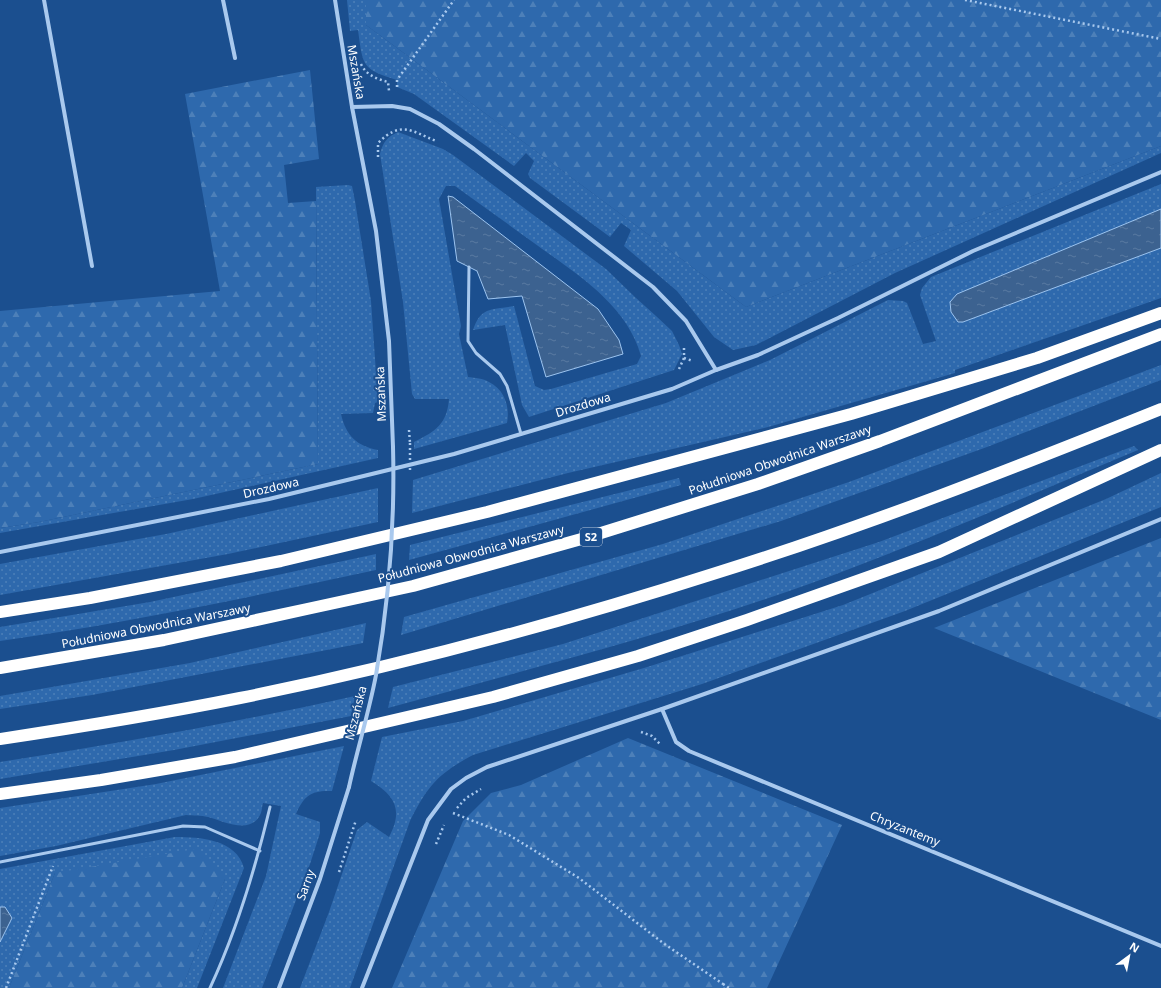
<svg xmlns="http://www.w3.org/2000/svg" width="1161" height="988" font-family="'Noto Sans',sans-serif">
<defs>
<pattern id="grass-dots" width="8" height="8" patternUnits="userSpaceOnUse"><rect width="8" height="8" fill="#2e69ad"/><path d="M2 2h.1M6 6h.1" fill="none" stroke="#4d80b9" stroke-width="1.8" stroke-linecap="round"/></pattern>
<pattern id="forest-firs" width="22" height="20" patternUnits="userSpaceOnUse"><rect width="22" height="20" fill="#2e69ad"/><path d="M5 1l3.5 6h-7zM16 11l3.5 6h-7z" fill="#4d80b9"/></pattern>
<pattern id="water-ripples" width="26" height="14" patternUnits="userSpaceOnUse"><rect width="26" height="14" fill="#3c6290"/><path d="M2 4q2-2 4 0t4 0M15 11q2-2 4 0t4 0" fill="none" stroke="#597aa1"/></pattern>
</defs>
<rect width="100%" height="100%" fill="#1b4f8f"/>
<!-- grass -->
<g fill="url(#grass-dots)">
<path d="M347 0H366V25L746 307 1161 146V153L895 273 756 345 733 350 714 337 677 291 624 246 631 230 621 223 610 237 530 178 528 174 534 161 526 153 514 166 414 94 397 87V80C362 69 363 67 358 30L350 31Z"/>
<path d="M398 132 443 149 453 155 606 269 636 298 656 316 672 331 679 345 682 354 674 370 529 417 522 405 505 325 473 330C481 306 492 310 514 306L535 386 544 390 551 389 637 364 641 356C627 304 575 273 534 243 508 224 481 205 455 186H446L439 199 461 326 459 334 468 377C475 378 483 378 489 382 505 390 510 407 507 423L414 449V442C436 431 447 424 449 399H415L412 394 403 302 380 154C383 142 387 137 398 132Z"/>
<path d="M1161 184V209L957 294 950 302 951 312 963 322 1161 248V298L955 370V373L768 427 568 473 412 513 413 480 666 403 770 360 888 300 903 301 907 303 923 344 936 341 920 295 922 288 931 277Z"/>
<path d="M348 185 352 186 355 201 371 301 378 402 375 403 373 413 341 414C346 436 357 446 378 450V458L193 499 0 533V528L39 522 318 464 316 187Z"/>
<path d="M1161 365V380L987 447 781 521 401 635 404 617 663 544 849 482Z"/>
<path d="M1134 446 1138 450C1029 495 920 544 809 584 671 633 529 669 388 708L393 687 563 644 879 542Z"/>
<path d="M1161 473V507L905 611 702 684 473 755C438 774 428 785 410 821L350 988H300L329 912 357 830 367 822 389 837C403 811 396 796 371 781L382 737 463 721 644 668 843 605 1106 499Z"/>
<path d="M679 478 681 485 409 560 410 545Z"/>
<path d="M378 488V522L228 554 0 595V564L166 534Z"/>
<path d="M376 554V570C251 597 126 623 0 641V627L150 602Z"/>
<path d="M366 623 363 643 92 695 0 709V696L190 663Z"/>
<path d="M355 696 351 716 174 750 0 779V762C119 744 237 722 355 696Z"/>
<path d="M344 746 332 791C312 790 304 795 296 814L320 822V833L310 864 262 988H223L266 876 281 806 263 803C262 806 262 812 260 815 250 835 223 821 208 817 201 815 193 816 186 815L56 846 0 856V808L156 784Z"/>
<path d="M175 837C200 837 236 839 244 868L197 988H182L225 879 55 873 9 988H0V942L12 918 5 907H0V869Z"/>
</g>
<!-- forest -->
<g fill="url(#forest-firs)">
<path d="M366 0H1161V146L746 307 366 25Z"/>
<path d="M310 70 319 159 284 165 288 203 316 201 318 464 39 522 0 528V311L220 291 185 94Z"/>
<path d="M1161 538V720L934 628Z"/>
<path d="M628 738 842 825 767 988H392L463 821 491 793 521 785Z"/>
<path d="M195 849 225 879 182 988H9L55 873Z"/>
</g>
<!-- water -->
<g fill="url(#water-ripples)" stroke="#9cc4f0">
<path d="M448 196 453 197 598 309 619 340 623 354 546 377 522 296 488 299 477 271 457 261Z"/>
<path d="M1161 209V248L963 322H958L951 312 950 302 957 294Z"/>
<path d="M0 907H5L12 918 0 942Z"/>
</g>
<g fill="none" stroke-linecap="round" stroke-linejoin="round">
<!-- path -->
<g stroke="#a9c9ee" stroke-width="2.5" stroke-dasharray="2 3" stroke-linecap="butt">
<path d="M965 0 1161 39"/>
<path d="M361 64C366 75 377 79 388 82L389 91"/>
<path d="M397 87V80L454 0"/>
<path d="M378 157V143C401 120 411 131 436 141"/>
<path d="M684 358 693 361"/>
<path d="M679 369 684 358V347"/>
<path d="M409 430 410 443"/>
<path d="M641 732 652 736 660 744"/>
<path d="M457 808 466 798 481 789"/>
<path d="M453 813 509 835 579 878 663 943 723 984 724 988"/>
<path d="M436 844 444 825"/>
<path d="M339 872 356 820"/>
<path d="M723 984 729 988"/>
<path d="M6 988 53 866"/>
</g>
<!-- lane -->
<g stroke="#a9c9ee" stroke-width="3">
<path d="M469 267 468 341 476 353 500 374 507 386 521 434"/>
<path d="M0 862 183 826 205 827 260 851"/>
<path d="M210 988C237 930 255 870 270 807"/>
</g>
<!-- street -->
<g stroke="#a9c9ee" stroke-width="4">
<path d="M44 0 92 266"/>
<path d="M223 0 235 58"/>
<path d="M335 0 352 107 376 231 389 341 393 447"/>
<path d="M352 107 392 106 410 109 439 124 474 149 653 287 686 321 716 370"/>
<path d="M0 552 269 499 454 454 672 389 716 370 758 355 838 318 973 251 1161 172"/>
<path d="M662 709 676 742 689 751 1161 946"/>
<path d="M279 988 320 879 349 787"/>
<path d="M362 988 428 820 451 789 466 778 487 767 662 709 939 611 1161 519"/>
</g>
<!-- highway -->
<g stroke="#fff" stroke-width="12">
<path d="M0 612 90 598 281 561 487 512 851 414 1037 358 1161 313"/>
<path d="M0 668 164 640 307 609 413 586 585 538 758 484 880 441 1161 334"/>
<path d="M0 739C80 727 160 714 240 698 400 666 560 623 716 573 867 526 1014 468 1161 409"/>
<path d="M0 794 101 780 235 757 493 697 638 656 747 620 939 552 1161 450"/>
</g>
<!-- path-bridge -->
<path stroke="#a9c9ee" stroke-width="2.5" stroke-dasharray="2 3" stroke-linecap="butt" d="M410 443V473"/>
<!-- street-bridge -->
<path stroke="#a9c9ee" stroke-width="4" d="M349 787C357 750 369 712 376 675 389 600 395 523 393 447"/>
</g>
<g text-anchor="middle" stroke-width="4" stroke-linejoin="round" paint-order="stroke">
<!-- shield labels -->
<rect fill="#1b4f8f" stroke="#bbcadd" stroke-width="1" x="580" y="528" width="22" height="18" rx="3"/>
<g font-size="11" font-weight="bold" fill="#fff">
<text x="591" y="541">S2</text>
</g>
<!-- street labels -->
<g font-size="12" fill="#fff" stroke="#1b4f8f">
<text transform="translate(356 72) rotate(80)" y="4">Mszańska</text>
<text transform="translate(381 394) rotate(-92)" y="4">Mszańska</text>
<text transform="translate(583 405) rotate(-17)" y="4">Drozdowa</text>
<text transform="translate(780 460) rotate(-19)" y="4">Południowa Obwodnica Warszawy</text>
<text transform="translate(271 488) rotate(-13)" y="4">Drozdowa</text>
<text transform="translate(471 554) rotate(-15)" y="4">Południowa Obwodnica Warszawy</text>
<text transform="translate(156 626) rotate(-11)" y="4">Południowa Obwodnica Warszawy</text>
<text transform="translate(356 713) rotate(-76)" y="4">Mszańska</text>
<text transform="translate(905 829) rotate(22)" y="4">Chryzantemy</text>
<text transform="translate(306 885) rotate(-70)" y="4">Sarny</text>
</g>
</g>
<!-- north arrow -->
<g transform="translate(1129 956) rotate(32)" stroke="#1b4f8f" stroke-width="3" paint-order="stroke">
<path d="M0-3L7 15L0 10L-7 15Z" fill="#ffffff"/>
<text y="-6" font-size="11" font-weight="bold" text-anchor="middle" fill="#ffffff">N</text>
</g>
</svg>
